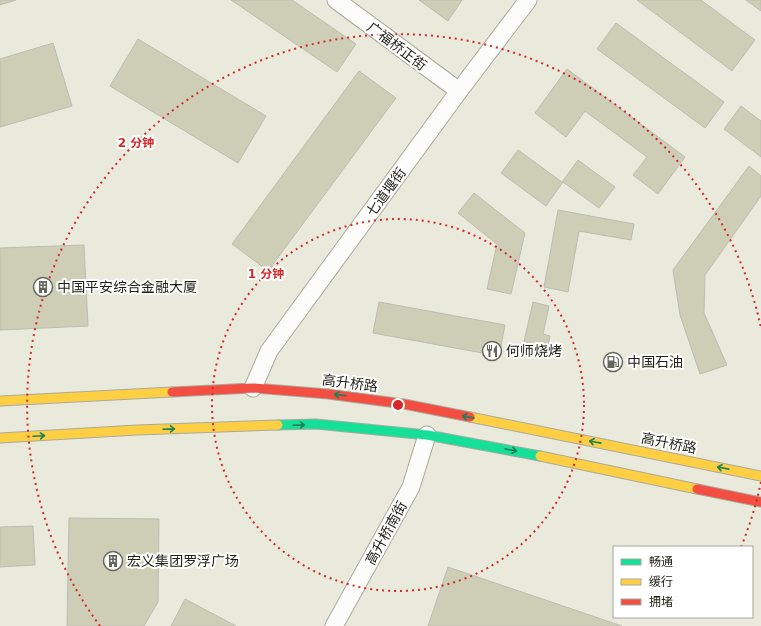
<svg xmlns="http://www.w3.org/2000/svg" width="761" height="626" font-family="'DejaVu Sans','Noto Sans SC',sans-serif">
<rect width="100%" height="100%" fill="#e9eadb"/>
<!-- building -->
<g fill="#cdceb5" stroke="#bcbdb1">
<path d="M0 0H16L0 5Z"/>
<path d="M231 0H292L356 44 337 72Z"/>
<path d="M419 0H462L448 21Z"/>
<path d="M637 0H701L755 40 732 71Z"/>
<path d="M746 0H761V11Z"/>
<path d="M616 23 724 102 705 128 597 49Z"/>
<path d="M138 39 266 116 238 163 110 86Z"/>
<path d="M53 43 72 106 0 127V59Z"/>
<path d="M567 69 685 157 658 194 633 175 647 157 585 111 566 137 535 113Z"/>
<path d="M359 71 396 98 268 271 232 244Z"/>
<path d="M741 106 761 121V157L724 129Z"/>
<path d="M518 150 562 182 578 160 615 187 599 208 563 182 546 206 501 173Z"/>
<path d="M749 166 761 176V196L705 275 704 313 727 365 700 374 680 315 673 270Z"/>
<path d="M474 193 525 233 511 294 487 289 497 244 458 213Z"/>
<path d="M558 210 634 224 631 240 579 231 568 292 544 287Z"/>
<path d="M84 245 88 326 0 330V248Z"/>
<path d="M379 302 505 325 499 356 373 333Z"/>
<path d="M533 302 549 306 543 334 550 336 547 351 523 346Z"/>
<path d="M69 518 159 519 158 602 144 626H67Z"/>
<path d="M33 526 35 565 0 567V527Z"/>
<path d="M448 567 622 626H428Z"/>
<path d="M185 599 236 626H171Z"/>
</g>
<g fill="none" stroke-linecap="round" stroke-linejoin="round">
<defs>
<g id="street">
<path d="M336 0 459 91"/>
<path d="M253 388 269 351 459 91 528 0"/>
<path d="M334 626 411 487 427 435"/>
</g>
<path id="fast" d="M278 425 316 424 427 435 540 456"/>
<g id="slow">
<path d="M0 401 172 392"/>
<path d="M470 417 761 476"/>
<path d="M0 438 137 430 278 425"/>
<path d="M540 456 697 489"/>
</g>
<g id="jam">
<path d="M172 392 253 388 328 394 404 404 470 417"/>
<path d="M697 489 761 502"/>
</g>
</defs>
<!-- street casing -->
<use href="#street" stroke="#a9aa9e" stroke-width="19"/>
<!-- fast casing -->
<use href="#fast" stroke="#a9aa9e" stroke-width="11"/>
<!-- slow casing -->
<use href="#slow" stroke="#a9aa9e" stroke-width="11"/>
<!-- jam casing -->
<use href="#jam" stroke="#a9aa9e" stroke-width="11"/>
<!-- street -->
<use href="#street" stroke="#fcfcfa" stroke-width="17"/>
<!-- fast -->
<use href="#fast" stroke="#16e098" stroke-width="9"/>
<!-- slow -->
<use href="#slow" stroke="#ffcf43" stroke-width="9"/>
<!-- jam -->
<use href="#jam" stroke="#f24e42" stroke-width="9"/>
</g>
<!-- one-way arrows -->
<defs><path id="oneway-shaft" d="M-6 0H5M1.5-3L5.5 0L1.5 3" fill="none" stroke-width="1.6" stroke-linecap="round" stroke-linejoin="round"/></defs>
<g stroke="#1a8057">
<use href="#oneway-shaft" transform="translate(340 395) rotate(-173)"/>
<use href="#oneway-shaft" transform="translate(468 417) rotate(-169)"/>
<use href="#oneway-shaft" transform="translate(299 425) rotate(-2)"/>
<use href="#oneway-shaft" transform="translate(169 429) rotate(-2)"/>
<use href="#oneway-shaft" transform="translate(39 436) rotate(-3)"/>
<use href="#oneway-shaft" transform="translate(595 442) rotate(-169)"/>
<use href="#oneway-shaft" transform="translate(511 450) rotate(10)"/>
<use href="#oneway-shaft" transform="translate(723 468) rotate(-169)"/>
</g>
<!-- distance rings -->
<g fill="none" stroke="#d62828" stroke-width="2" stroke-dasharray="2 4">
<circle cx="398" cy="405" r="186"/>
<path d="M761 482A371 371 0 0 1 741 547M100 626A371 371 0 1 1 761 328"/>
</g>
<!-- icons -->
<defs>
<symbol id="building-ring" viewBox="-11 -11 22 22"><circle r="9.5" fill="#fff" stroke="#66675b" stroke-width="1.5"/><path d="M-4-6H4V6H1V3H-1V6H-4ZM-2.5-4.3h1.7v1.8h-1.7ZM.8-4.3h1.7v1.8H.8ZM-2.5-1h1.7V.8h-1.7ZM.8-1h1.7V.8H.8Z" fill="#66675b"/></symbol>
<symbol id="restaurant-ring" viewBox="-11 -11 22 22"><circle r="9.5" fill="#fff" stroke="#66675b" stroke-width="1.5"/><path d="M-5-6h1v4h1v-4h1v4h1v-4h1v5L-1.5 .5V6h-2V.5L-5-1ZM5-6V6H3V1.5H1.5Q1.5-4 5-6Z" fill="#66675b"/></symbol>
<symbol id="fuel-ring" viewBox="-11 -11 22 22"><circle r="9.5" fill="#fff" stroke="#66675b" stroke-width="1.5"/><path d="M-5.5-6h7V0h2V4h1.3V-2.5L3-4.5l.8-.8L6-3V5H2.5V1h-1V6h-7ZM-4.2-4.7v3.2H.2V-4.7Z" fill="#66675b"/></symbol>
</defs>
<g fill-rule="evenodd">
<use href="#building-ring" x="32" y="276" width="22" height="22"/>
<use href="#restaurant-ring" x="481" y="340" width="22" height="22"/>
<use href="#fuel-ring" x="602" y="351" width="22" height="22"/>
<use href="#building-ring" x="102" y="550" width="22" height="22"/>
</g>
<g text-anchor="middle" stroke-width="4" stroke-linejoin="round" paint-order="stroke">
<!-- street labels -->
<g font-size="14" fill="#1f2016" stroke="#fff">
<text transform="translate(397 46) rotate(37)" y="5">广福桥正街</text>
<text transform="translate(386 192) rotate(-54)" y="5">七道堰街</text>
<text transform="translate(350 383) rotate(7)" y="5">高升桥路</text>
<text transform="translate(669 443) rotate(11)" y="5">高升桥路</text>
<text transform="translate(386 533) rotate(-61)" y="5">高升桥南街</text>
</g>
<!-- poi labels -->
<g font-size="14" fill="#1f2016" stroke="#fff" text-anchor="start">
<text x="57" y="292">中国平安综合金融大厦</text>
<text x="506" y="356">何师烧烤</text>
<text x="627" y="367">中国石油</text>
<text x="127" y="566">宏义集团罗浮广场</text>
</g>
</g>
<circle cx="398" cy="405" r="6" fill="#d62828" stroke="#fff" stroke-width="2"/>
<g font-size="12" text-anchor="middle" font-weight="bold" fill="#d62828" stroke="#fff" stroke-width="4" stroke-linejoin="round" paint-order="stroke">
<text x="136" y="147">2 分钟</text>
<text x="266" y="278">1 分钟</text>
</g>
<!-- legend -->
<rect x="613" y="546" width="140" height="72" fill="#ffffff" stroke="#a5a6a2"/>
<rect x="621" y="559" width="20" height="6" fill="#16e098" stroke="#a5a6a2"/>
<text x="649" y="566" font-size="12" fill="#1f2016">畅通</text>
<rect x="621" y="579" width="20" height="6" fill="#ffcf43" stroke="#a5a6a2"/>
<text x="649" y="586" font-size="12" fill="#1f2016">缓行</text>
<rect x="621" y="599" width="20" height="6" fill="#f24e42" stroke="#a5a6a2"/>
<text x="649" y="606" font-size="12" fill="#1f2016">拥堵</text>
</svg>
